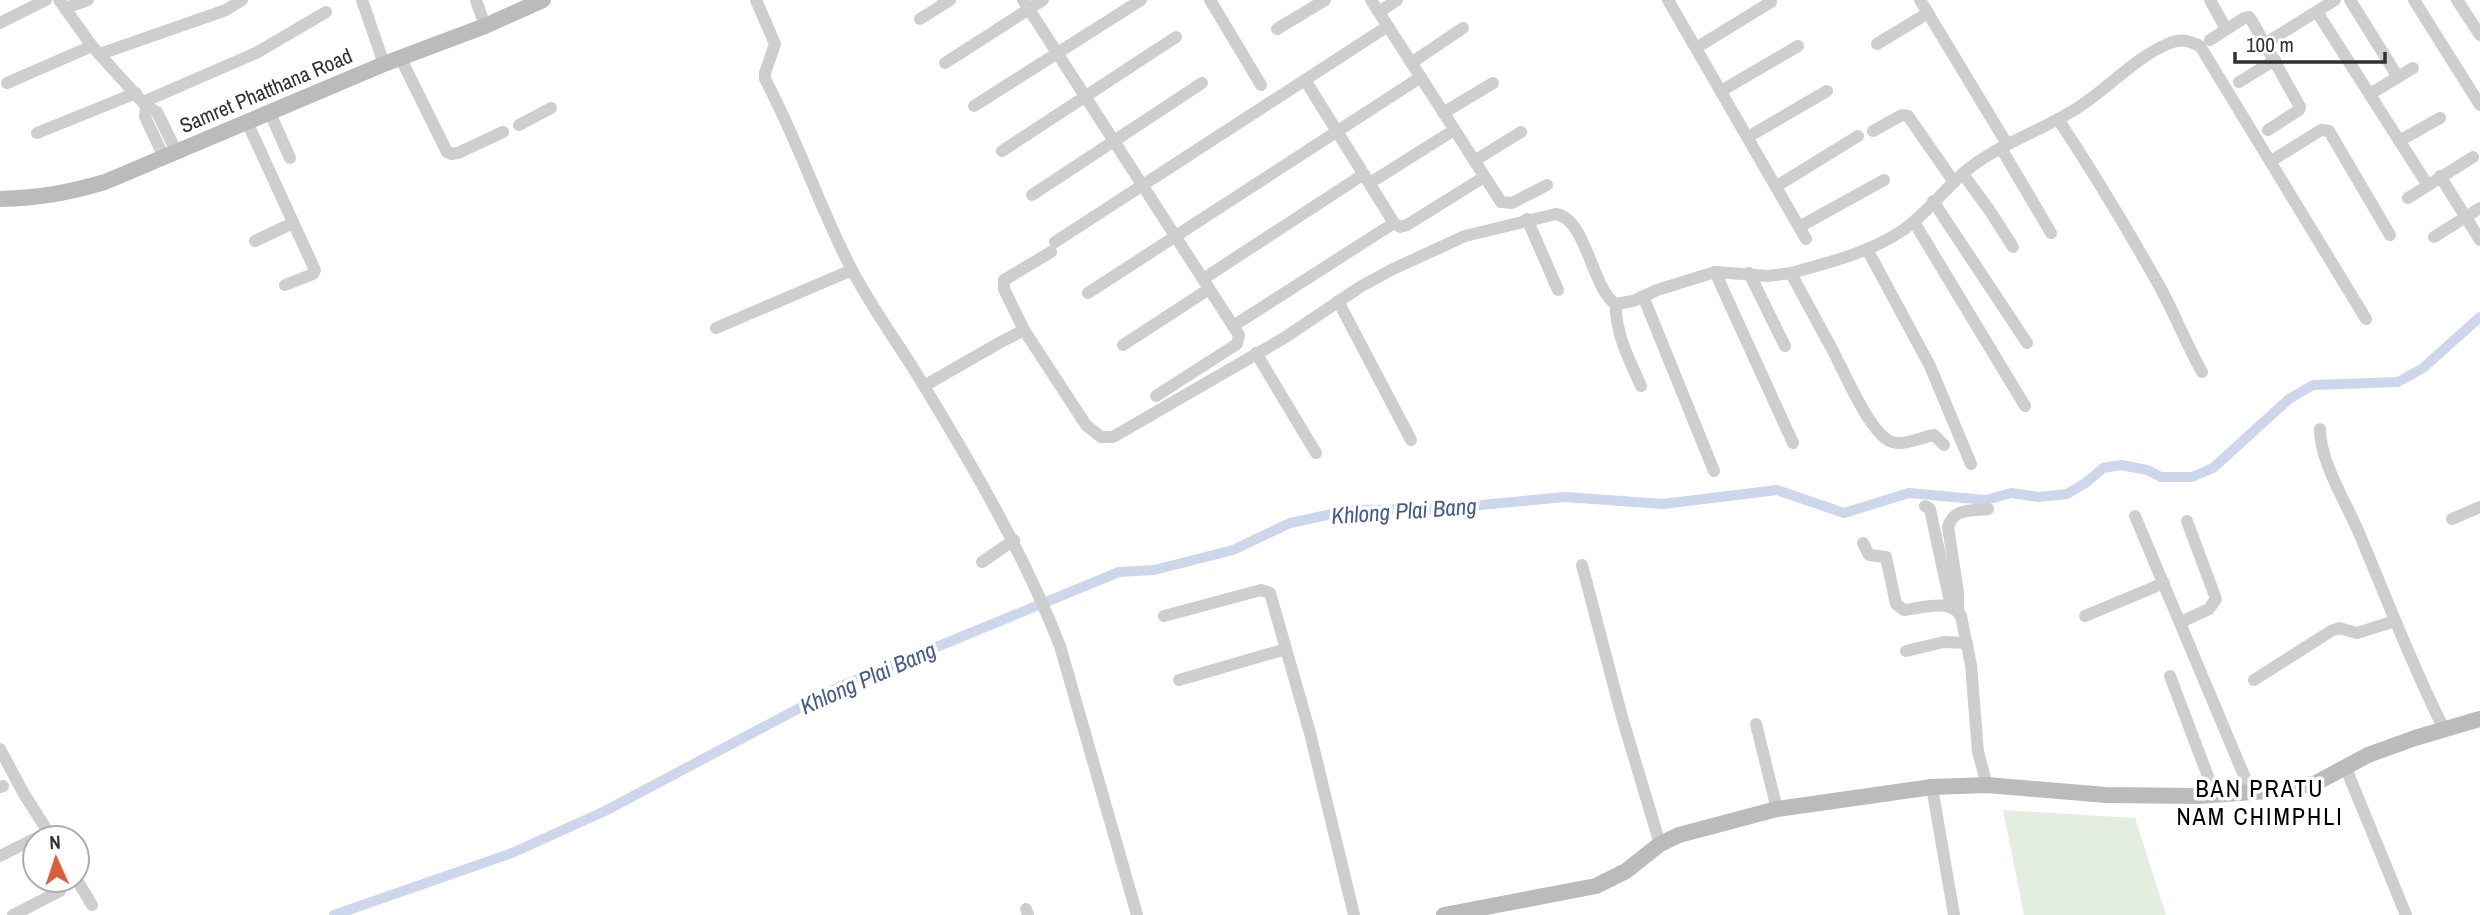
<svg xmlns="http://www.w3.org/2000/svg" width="2480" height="915" font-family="'Archivo Narrow',sans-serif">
<rect width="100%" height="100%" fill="#fff"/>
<!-- green -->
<path fill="#e3ede0" d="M2003 810 2135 818 2166 915H2024Z"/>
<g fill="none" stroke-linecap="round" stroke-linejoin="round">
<!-- canal -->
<path stroke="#cdd7eb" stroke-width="10" d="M334 915 512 853 605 811 839 687 1119 572 1154 570 1233 550 1290 523 1350 510 1438 509 1565 497 1663 504 1777 490 1844 513 1909 493 1986 500 2011 493 2039 497 2067 494 2087 482 2103 468 2121 465 2147 470 2161 477H2192L2213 468 2289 399 2313 385 2398 382 2423 368 2480 317"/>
<!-- street -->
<g stroke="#cecece" stroke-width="12">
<path d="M59 0 92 46 146 106 157 112 176 151"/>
<path d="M362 0 384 64"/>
<path d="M476 0 485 26"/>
<path d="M756 0 775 44 765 73V79C798 140 819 207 851 268 872 309 901 347 924 386 975 470 1024 554 1060 646L1137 915"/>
<path d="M1023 0 1239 335 1237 344 1156 396"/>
<path d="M1210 0 1261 85"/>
<path d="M1371 0 1501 202 1512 203 1547 185"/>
<path d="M1668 0 1806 239"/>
<path d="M1920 0 2007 144"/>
<path d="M2210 0 2226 29"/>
<path d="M2350 0 2398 77 2370 94"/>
<path d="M2414 0 2480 105"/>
<path d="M2457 0 2480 35"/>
<path d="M65 8 88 0"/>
<path d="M1379 12 1397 0"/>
<path d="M2317 12 2427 184"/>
<path d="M920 19 950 0"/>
<path d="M0 23 46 0"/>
<path d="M1277 29 1325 0"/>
<path d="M2210 40 2244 18 2249 17 2252 21 2300 107 2299 110 2268 130"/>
<path d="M2266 43 2335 0"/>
<path d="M1877 44 1928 13"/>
<path d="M1696 48 1771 2"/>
<path d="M100 54 226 10 242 0"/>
<path d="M401 59 447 152 451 154 458 153 503 132"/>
<path d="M945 63 1043 0"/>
<path d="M1411 63 1463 28"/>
<path d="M2398 77 2413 68"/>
<path d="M1305 80 1394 223 1400 227 1407 225 1484 177"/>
<path d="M2239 82 2275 60"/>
<path d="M7 83 92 46"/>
<path d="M1721 91 1798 46"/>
<path d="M143 102 256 53 326 12"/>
<path d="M146 106 145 117 164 157"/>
<path d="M974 106 1141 0"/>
<path d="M270 113 290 158"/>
<path d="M1443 113 1493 83"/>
<path d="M2058 119C2093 172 2125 225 2156 280 2173 309 2185 342 2202 372"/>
<path d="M247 122 315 270 313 274 285 285"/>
<path d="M519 125 551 108"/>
<path d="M1873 131 1902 115 1908 116 1954 182"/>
<path d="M37 133 136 93"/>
<path d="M1748 137 1827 91"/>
<path d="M2399 141 2440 118"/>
<path d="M2001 148 2051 233"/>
<path d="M1002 151 1176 37"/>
<path d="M1474 161 1521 132"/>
<path d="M2271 161 2321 130 2329 131 2390 235"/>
<path d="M1963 174 1990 211 2013 247"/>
<path d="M2440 176 2480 240"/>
<path d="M1370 183 1454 130"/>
<path d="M1777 186 1858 136"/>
<path d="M1032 195 1202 83"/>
<path d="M2408 198 2473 157"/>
<path d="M1933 201 2027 343"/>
<path d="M1527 219 1558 290"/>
<path d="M1914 222 2025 406"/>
<path d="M1799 227 1884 180"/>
<path d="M2434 237 2480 208"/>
<path d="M255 241 293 223"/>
<path d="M1055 242 1388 26"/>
<path d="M1867 249 1930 366 1971 464"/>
<path d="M1715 272 1793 443"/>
<path d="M1749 273 1785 346"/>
<path d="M1791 273C1827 263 1868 253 1900 232 1925 216 1944 189 1967 170 1999 144 2039 132 2074 110 2106 91 2136 56 2170 43 2182 38 2189 41 2200 46L2366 319"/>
<path d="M1203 279 1364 174"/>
<path d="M1088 293 1421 77"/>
<path d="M1643 296 1714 471"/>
<path d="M1338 301 1411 440"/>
<path d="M1616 304C1615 333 1629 359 1641 386"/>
<path d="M1233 326 1394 223"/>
<path d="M716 328 852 270"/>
<path d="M1024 330 1004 289V280L1051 252"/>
<path d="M1123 345 1209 289"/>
<path d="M1256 353 1316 453"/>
<path d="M924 386 999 343 1024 330 1086 425 1101 437H1113L1284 338 1360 287 1393 269 1465 236 1556 214C1587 219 1592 290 1616 304L1633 301 1657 290 1715 272 1768 276 1791 273C1804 298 1818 323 1832 349 1843 369 1870 435 1892 442 1905 446 1921 437 1934 435L1944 445"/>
<path d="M2320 429C2320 462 2346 502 2359 533 2387 599 2412 666 2444 729"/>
<path d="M1925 506 1930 509 1951 607"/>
<path d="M2135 516 2251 792"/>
<path d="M2452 519 2480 507"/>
<path d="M1863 543 1869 555 1886 557 1896 604 1904 610C1922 608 1950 598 1961 616L1971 665 1978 752 1987 785"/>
<path d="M982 562 1014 540"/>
<path d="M1582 565 1622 717 1660 844"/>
<path d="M1958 611V592L1948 527C1954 508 1970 511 1988 509"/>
<path d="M1164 616 1261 590 1270 593 1310 733 1354 915"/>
<path d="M2085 616 2164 583"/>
<path d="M2181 622 2209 609 2216 599 2187 521"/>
<path d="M1906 651 1944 642 1967 643"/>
<path d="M2170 676 2215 795"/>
<path d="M1179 680 1286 649"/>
<path d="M2254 680 2331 631 2339 628 2357 633 2395 621"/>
<path d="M1756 724 1777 809"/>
<path d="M0 749 24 794 52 838"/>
<path d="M2345 766 2406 915"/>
<path d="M0 787 3 786"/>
<path d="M1932 787 1954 915"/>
<path d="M0 856 34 839"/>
<path d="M77 880 92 905"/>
<path d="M1026 909 1028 915"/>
<path d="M13 915 60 891"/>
</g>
<!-- secondary -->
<g stroke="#bbb" stroke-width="16">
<path d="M0 199C40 198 67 193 105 182L384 64 485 26 543 0"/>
<path d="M1444 915 1596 886 1626 871 1660 844 1679 835 1777 809 1932 787 1987 785 2106 795 2198 796 2280 790 2316 783 2368 755 2415 738 2480 719"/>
</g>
</g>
<g text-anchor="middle" stroke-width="7" stroke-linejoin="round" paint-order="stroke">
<!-- street labels -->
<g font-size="21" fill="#313131" stroke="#fff">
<text transform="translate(266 91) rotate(-23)" y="7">Samret Phatthana Road</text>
</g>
<!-- water labels -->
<g font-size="23" font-style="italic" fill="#425c90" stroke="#fff">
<text transform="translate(1404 511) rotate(-4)" y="8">Khlong Plai Bang</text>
<text transform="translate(868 678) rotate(-24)" y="8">Khlong Plai Bang</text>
</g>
<!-- quarter labels -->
<g font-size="24" letter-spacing="2" fill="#000" stroke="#fff">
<text x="2260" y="797">BAN PRATU<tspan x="2260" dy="28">NAM CHIMPHLI</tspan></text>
</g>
</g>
<!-- north arrow -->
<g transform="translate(56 859) rotate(357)"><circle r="33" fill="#ffffff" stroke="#adadad" stroke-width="2"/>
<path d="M0-5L12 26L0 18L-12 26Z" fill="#dd5e3e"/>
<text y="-10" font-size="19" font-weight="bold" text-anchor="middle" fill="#313131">N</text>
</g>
<!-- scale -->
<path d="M2235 52v10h150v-10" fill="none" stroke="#313131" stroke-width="3.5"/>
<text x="2246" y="52" font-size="21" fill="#313131" stroke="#ffffff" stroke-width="5" paint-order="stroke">100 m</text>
</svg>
